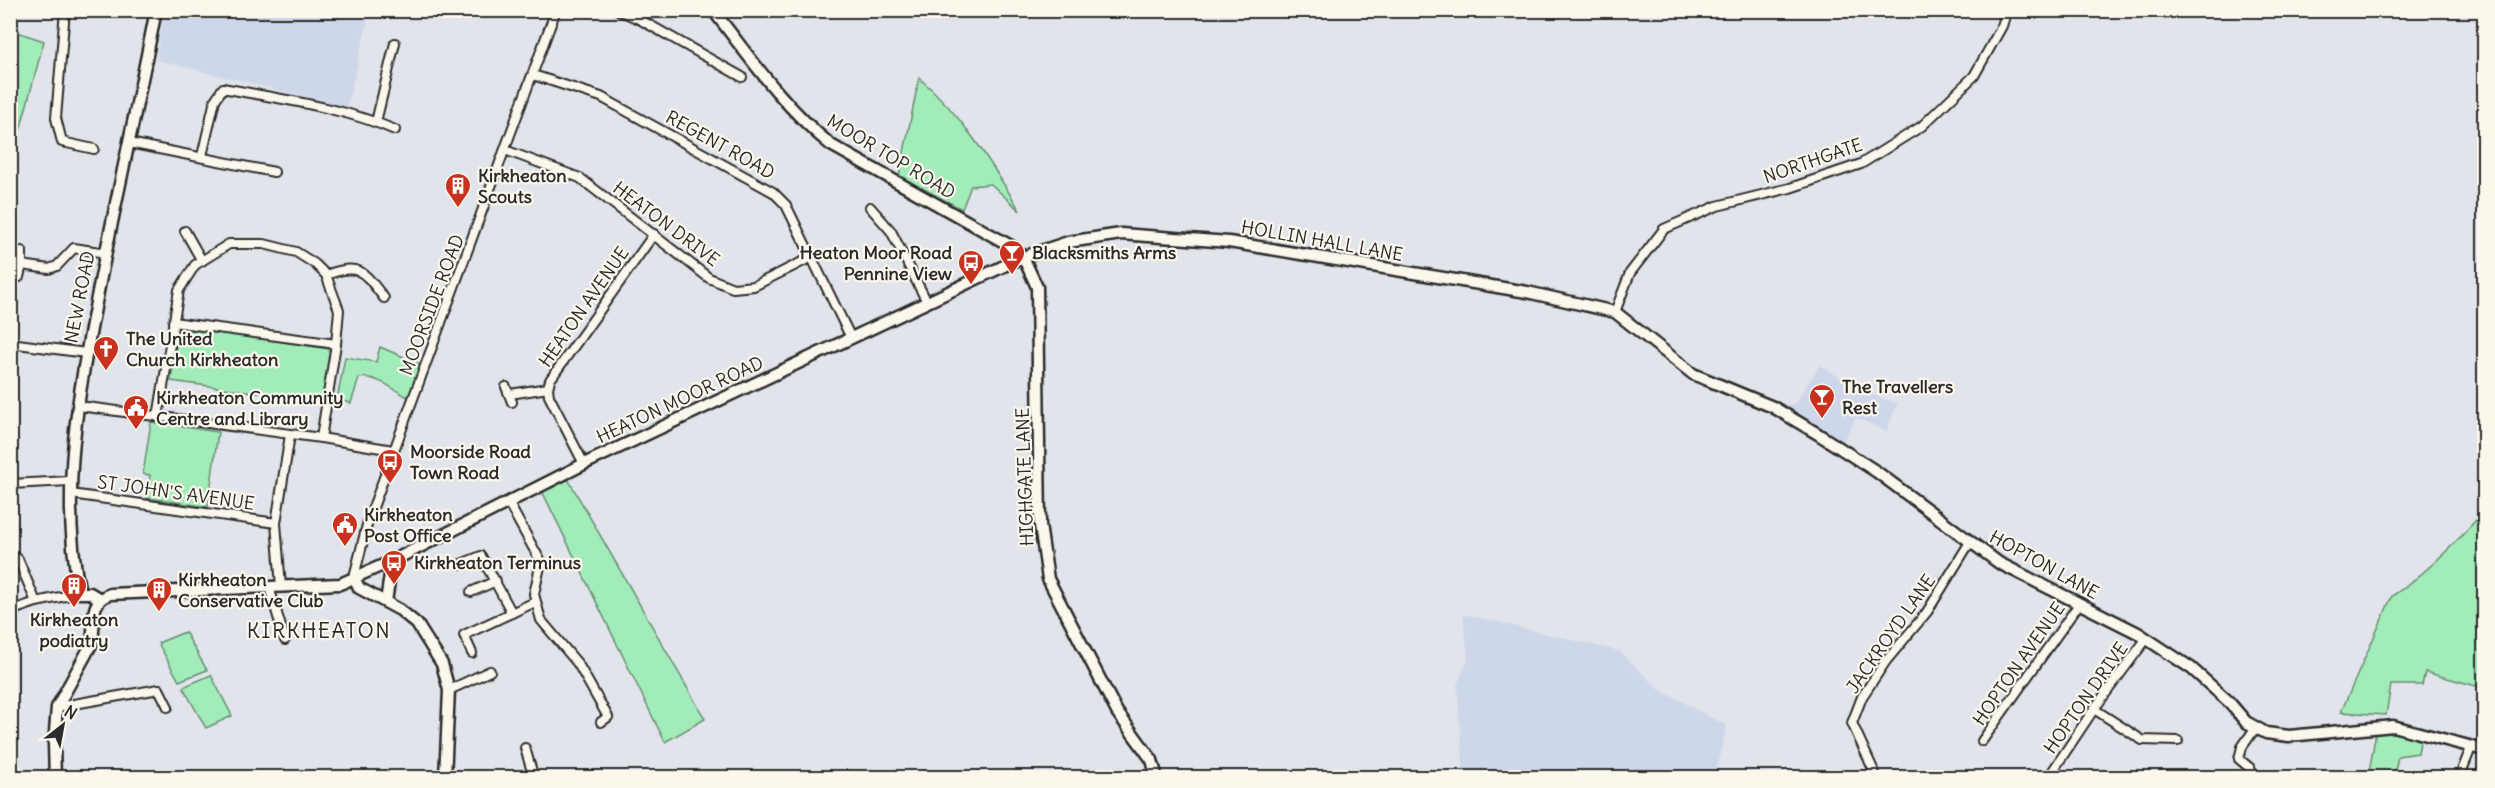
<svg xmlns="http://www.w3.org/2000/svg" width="2495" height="788" font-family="Delius,sans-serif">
<rect width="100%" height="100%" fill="#e1e4ea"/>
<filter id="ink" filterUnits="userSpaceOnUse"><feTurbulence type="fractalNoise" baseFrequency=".0167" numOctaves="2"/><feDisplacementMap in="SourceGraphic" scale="12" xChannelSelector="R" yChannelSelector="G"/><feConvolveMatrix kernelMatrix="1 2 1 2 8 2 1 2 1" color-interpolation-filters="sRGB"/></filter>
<g filter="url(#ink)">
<!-- built -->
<g fill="#ced7e9">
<path d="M164 11H370L347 107 156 60Z"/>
<path d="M1820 365 1866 393 1898 403 1886 431 1856 418 1842 444 1782 408 1795 403Z"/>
<path d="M1463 614 1619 651 1659 689 1727 726 1715 777H1418L1422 772 1464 775 1457 685 1468 659Z"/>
</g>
<!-- green -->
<g fill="#a2ecba" stroke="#668c72" stroke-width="1.5">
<path d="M11 30 44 41 11 164 10 30Z"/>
<path d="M919 78C961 113 992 164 1020 211L991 184 971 186 962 209 899 177Z"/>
<path d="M185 327 329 349 331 355 322 401 171 381 178 330Z"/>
<path d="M380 347 420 364 409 398C395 390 376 375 359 378L351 403 337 400 345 357 376 362Z"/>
<path d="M151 422 218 432 208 507 147 498 150 475 143 474Z"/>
<path d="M568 479 705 719 665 742 541 489Z"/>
<path d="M2476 520 2484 530V688L2425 672 2422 685H2391L2386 715 2341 712 2392 596C2424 575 2451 548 2476 520Z"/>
<path d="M185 632 207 670 179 681 158 643Z"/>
<path d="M211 675 232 716 206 728 183 687Z"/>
<path d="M2393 730 2421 737 2418 753 2398 756 2394 777 2368 778 2376 732Z"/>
</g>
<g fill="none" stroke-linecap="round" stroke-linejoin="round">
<defs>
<g id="minor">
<path d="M65 10 56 118 62 142 94 149"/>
<path d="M618 10 639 19 742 77"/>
<path d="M533 75 601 97 773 192 786 205 851 338"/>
<path d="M376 122 395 43"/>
<path d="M129 143 274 172"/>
<path d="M505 150 580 178 709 278 733 288 754 286 810 258"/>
<path d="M202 156 215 100 223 88C280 99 342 107 395 130"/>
<path d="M870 207 891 231 927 302"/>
<path d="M185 231 202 261"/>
<path d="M22 265 49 269 57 266 74 248 106 253"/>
<path d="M326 275C360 262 364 272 384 298"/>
<path d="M19 277 22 265V251"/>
<path d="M1615 312 1630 273 1664 229 1717 206 1790 188 1861 164 1922 126 1974 76 2002 26 2007 10"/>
<path d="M173 322 336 344"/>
<path d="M10 343 86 353"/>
<path d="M506 387 512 402"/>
<path d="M510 394 548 388"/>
<path d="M79 406 321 438 393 450"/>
<path d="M158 417 179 290 195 265 229 244H264L296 252 315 264 326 275 339 310 336 344 321 438"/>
<path d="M584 464 549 396 548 388 550 380 654 234"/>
<path d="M10 484 70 481"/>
<path d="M71 494 276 523"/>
<path d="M508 502 541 562 534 594 541 620 578 664 608 717 601 722"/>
<path d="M10 553 18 559 36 602"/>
<path d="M461 564 481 556 512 613"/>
<path d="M354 577 368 521 556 10"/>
<path d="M269 587 285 640"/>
<path d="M281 587 276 523 290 435"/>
<path d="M471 592 496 581"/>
<path d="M10 611 36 602 80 593"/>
<path d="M472 653 464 635 535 602"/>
<path d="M449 690 490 671"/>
<path d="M57 707 159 689 168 707"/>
<path d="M2094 709 2142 740 2178 741"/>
<path d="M1982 741 2079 604"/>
<path d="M525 748 534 778"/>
<path d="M2050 775 2094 709 2147 638"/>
<path d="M1877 778 1852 723 1862 697 1886 661 1927 612 1970 542"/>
<path d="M2254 778 2250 768 2239 759 2242 747 2256 727"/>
<path d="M2459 778 2471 748"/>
</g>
<g id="tertiary">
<path d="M354 577 359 588 400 610 417 624 442 664 449 690 445 778"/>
<path d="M100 599 90 593H80C58 492 80 386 99 287 117 194 138 103 156 10"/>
<path d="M386 602 392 561"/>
<path d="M55 778 54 744 57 707 91 645C97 627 86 602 110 594L340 584 392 561 584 464 1023 257 1068 242 1121 234 1229 242 1527 292 1615 312 1693 374 1773 407 1818 434 1877 472 1999 563 2138 633 2191 668 2228 701 2246 722 2266 733 2289 736 2393 726 2484 750"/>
</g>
<path id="secondary" d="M713 10C750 58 784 107 831 145L1011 246 1023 257 1037 287 1040 525 1048 579 1117 712 1152 760 1157 778"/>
</defs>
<!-- minor casing -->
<use href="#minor" stroke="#2b2b2b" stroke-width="12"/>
<!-- tertiary casing -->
<use href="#tertiary" stroke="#2b2b2b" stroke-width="15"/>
<!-- secondary casing -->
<use href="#secondary" stroke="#2b2b2b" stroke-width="15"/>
<!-- minor -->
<use href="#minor" stroke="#fbf7ec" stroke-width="8"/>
<!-- tertiary -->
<use href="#tertiary" stroke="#fbf7ec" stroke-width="10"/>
<!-- secondary -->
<use href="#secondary" stroke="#fbf7ec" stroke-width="10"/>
</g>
</g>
<!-- icons -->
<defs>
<symbol id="building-pin" viewBox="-11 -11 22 30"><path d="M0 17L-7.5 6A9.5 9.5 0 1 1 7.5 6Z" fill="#c8321e" stroke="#fbf7ec"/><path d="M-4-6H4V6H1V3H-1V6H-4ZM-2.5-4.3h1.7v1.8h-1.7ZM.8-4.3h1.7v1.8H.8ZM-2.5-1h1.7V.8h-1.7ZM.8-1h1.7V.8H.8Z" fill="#fff"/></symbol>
<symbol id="bar-pin" viewBox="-11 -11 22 30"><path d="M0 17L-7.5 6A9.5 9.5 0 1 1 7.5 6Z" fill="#c8321e" stroke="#fbf7ec"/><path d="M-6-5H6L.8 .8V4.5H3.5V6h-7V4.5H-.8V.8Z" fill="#fff"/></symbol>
<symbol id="bus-pin" viewBox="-11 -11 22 30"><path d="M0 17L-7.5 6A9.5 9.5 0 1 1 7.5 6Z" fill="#c8321e" stroke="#fbf7ec"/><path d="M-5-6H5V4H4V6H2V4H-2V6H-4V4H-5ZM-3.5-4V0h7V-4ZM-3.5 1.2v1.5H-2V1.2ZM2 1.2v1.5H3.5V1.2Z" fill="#fff"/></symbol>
<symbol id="church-pin" viewBox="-11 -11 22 30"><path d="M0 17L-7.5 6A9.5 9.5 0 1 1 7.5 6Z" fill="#c8321e" stroke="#fbf7ec"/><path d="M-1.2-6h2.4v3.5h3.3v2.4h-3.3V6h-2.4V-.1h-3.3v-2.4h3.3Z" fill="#fff"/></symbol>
<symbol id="civic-pin" viewBox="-11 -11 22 30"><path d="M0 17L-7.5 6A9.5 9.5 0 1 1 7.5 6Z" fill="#c8321e" stroke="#fbf7ec"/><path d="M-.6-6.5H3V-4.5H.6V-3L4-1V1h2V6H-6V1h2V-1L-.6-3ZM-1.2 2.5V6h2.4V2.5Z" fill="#fff"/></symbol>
</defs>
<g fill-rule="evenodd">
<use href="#building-pin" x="443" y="171" width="30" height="40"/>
<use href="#bar-pin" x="997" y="238" width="30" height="40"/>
<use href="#bus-pin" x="956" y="248" width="30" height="40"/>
<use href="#church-pin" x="91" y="334" width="30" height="40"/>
<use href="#bar-pin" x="1807" y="382" width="30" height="40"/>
<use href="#civic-pin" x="121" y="393" width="30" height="40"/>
<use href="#bus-pin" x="375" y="447" width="30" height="40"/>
<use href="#civic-pin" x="330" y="510" width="30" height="40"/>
<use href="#bus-pin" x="379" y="548" width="30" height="40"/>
<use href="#building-pin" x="59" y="571" width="30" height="40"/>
<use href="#building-pin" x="144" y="575" width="30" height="40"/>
</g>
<g text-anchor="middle" stroke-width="4.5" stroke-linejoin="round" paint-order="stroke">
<!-- street labels -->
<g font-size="18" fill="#2b2b2b" stroke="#fbf7ec">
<text transform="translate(720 145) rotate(29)" y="6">REGENT ROAD</text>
<text transform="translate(891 157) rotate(31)" y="6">MOOR TOP ROAD</text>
<text transform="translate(1813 161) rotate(-19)" y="6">NORTHGATE</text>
<text transform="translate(666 224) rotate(37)" y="6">HEATON DRIVE</text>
<text transform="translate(1322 241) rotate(10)" y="6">HOLLIN HALL LANE</text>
<text transform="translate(80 297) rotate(-79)" y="6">NEW ROAD</text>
<text transform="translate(432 305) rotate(-69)" y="6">MOORSIDE ROAD</text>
<text transform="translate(584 307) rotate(-55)" y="6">HEATON AVENUE</text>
<text transform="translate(680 400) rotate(-25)" y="6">HEATON MOOR ROAD</text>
<text transform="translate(1025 477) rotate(-92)" y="6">HIGHGATE LANE</text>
<text transform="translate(176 493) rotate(8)" y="6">ST JOHN'S AVENUE</text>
<text transform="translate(2044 565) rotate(29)" y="6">HOPTON LANE</text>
<text transform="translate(1891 634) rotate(-55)" y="6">JACKROYD LANE</text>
<text transform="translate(2019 664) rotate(-55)" y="6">HOPTON AVENUE</text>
<text transform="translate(2086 698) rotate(-55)" y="6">HOPTON DRIVE</text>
</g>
<!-- poi labels -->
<g font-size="18" font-weight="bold" fill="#2b2b2b" stroke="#fbf7ec" text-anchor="start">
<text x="478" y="182">Kirkheaton<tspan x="478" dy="21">Scouts</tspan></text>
<text x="952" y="259" text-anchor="end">Heaton Moor Road<tspan x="952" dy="21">Pennine View</tspan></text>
<text x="1032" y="259">Blacksmiths Arms</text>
<text x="126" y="345">The United<tspan x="126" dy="21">Church Kirkheaton</tspan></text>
<text x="1842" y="393">The Travellers<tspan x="1842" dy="21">Rest</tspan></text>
<text x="156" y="404">Kirkheaton Community<tspan x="156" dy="21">Centre and Library</tspan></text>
<text x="410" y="458">Moorside Road<tspan x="410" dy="21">Town Road</tspan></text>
<text x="364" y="521">Kirkheaton<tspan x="364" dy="21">Post Office</tspan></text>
<text x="414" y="569">Kirkheaton Terminus</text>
<text x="178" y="586">Kirkheaton<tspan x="178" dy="21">Conservative Club</tspan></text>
<text x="74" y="626" text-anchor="middle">Kirkheaton<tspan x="74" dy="21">podiatry</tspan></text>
</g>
<!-- quarter labels -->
<g font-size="21" letter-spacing="1.5" fill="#2b2b2b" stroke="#fbf7ec">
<text x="319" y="638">KIRKHEATON</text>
</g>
</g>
<!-- margin -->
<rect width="2495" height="788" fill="none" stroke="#fbf7ec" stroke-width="36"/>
<rect x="18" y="18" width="2459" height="752" fill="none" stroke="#2b2b2b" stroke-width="2" filter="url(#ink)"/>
<!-- north arrow -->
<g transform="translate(63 725) rotate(31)" stroke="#fbf7ec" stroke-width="4.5" paint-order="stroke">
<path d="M0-4.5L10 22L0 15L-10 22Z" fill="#2b2b2b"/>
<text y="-9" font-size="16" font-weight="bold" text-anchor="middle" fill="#2b2b2b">N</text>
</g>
</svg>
